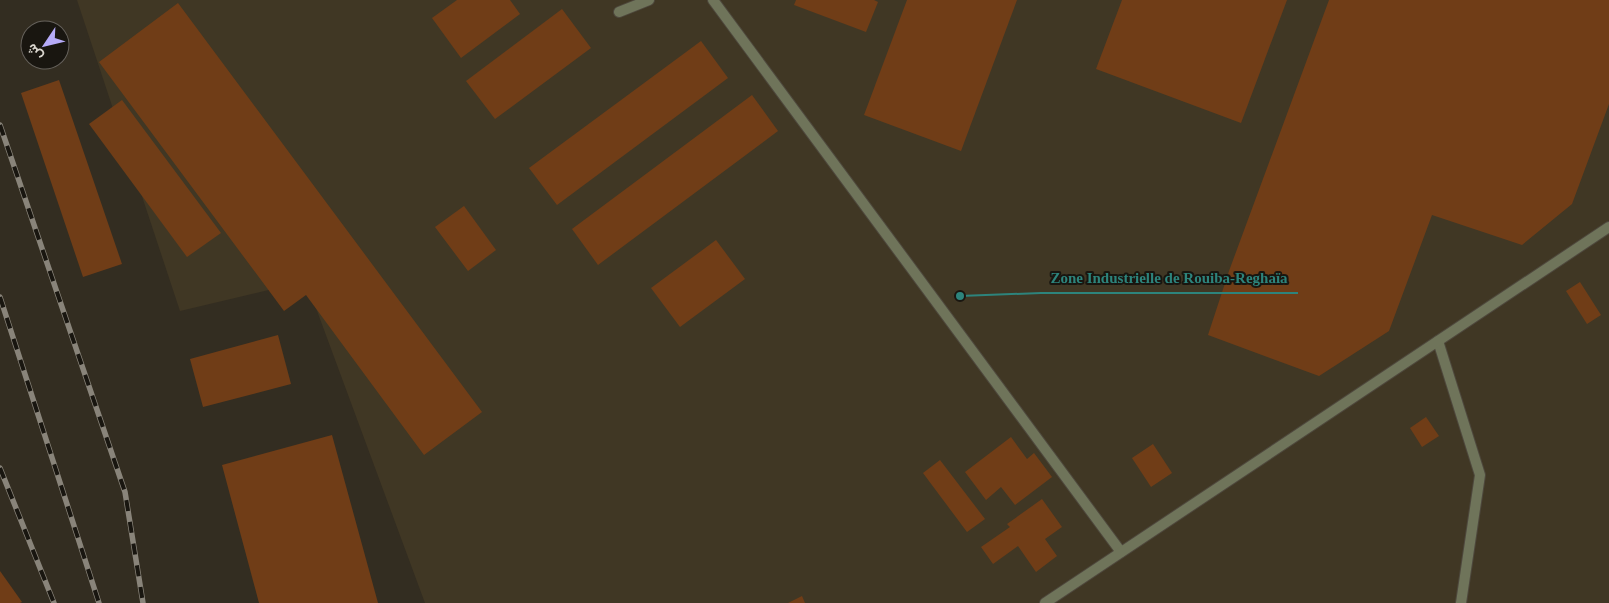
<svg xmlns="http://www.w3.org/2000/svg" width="1609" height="603" font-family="'Times New Roman',Vazirmatn,serif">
<rect width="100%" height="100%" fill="#332d21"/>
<!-- built -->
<path fill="#403724" d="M77 0H1609V603H425L306 281 180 311Z"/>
<!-- building -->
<g fill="#703d17">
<path d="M457 0H510L520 14 461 58 432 18Z"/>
<path d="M796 0H874L878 2 866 32 794 5Z"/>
<path d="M907 0H1017L961 151 864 115Z"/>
<path d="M1122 0H1287L1241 123 1096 69Z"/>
<path d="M1329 0H1609V104L1572 204 1522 245 1432 215 1389 331 1319 376 1208 335 1229 271Z"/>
<path d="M178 3 482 412 424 455 306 295 284 311 99 62Z"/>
<path d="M562 9 591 48 495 119 466 81Z"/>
<path d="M701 41 728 78 557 205 529 168Z"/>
<path d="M59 80 122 264 83 277 21 93Z"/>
<path d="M752 95 778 131 598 265 572 229Z"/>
<path d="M122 100 221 233 187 257 89 124Z"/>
<path d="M464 206 496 250 468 271 435 227Z"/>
<path d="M716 240 745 279 680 327 651 288Z"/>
<path d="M1580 282 1601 315 1587 324 1566 291Z"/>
<path d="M278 335 291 384 203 407 190 359Z"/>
<path d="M1426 417 1439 436 1422 447 1410 428Z"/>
<path d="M332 435 378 603H259L222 465Z"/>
<path d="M1011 437 1027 459 1034 453 1052 477 1015 505 1001 487 986 500 965 472Z"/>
<path d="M1153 444 1172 473 1151 487 1132 458Z"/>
<path d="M940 460 985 519 967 532 923 473Z"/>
<path d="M1042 499 1062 527 1045 539 1057 556 1036 572 1018 546 993 564 981 547 1010 527 1007 524Z"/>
<path d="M0 571 22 602 20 603H0Z"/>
<path d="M802 596 805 603H788Z"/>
</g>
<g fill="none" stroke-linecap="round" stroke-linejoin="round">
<defs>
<path id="lane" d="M1438 341 1480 475 1461 603"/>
<g id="street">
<path d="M713 0 1121 552"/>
<path d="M619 12 649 0"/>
<path d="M1045 603 1609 227"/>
</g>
</defs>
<!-- lane casing -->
<use href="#lane" stroke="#4e483d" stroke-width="12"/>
<!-- street casing -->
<use href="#street" stroke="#4e483d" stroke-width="12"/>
<!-- lane -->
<use href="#lane" stroke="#6f745a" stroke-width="10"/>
<!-- street -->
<use href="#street" stroke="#6f745a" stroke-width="10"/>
<defs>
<g id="rail">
<path d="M0 125 125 492 143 603"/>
<path d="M0 297 99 603"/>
<path d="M0 468 54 603"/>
</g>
</defs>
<!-- rail casing -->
<use href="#rail" stroke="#89847a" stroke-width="5.5"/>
<!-- rail -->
<use href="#rail" stroke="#191610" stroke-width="4" stroke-dasharray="11" stroke-linecap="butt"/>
</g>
<!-- callouts -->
<path fill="none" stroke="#2d847c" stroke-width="2" d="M960 296L1041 293H1298"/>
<circle fill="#2d847c" stroke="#191610" stroke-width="2" cx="960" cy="296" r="5"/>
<g font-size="15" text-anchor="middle" font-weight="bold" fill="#2d847c" stroke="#191610" stroke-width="4" stroke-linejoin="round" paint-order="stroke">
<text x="1169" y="283">Zone Industrielle de Rouiba-Reghaïa</text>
</g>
<!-- north arrow -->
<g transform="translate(45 45) rotate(235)"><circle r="24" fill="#191610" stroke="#66625c"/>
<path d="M0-4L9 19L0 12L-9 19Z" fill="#b6abf8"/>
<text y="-8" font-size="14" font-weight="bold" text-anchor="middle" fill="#d9d5cd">ش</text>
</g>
</svg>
